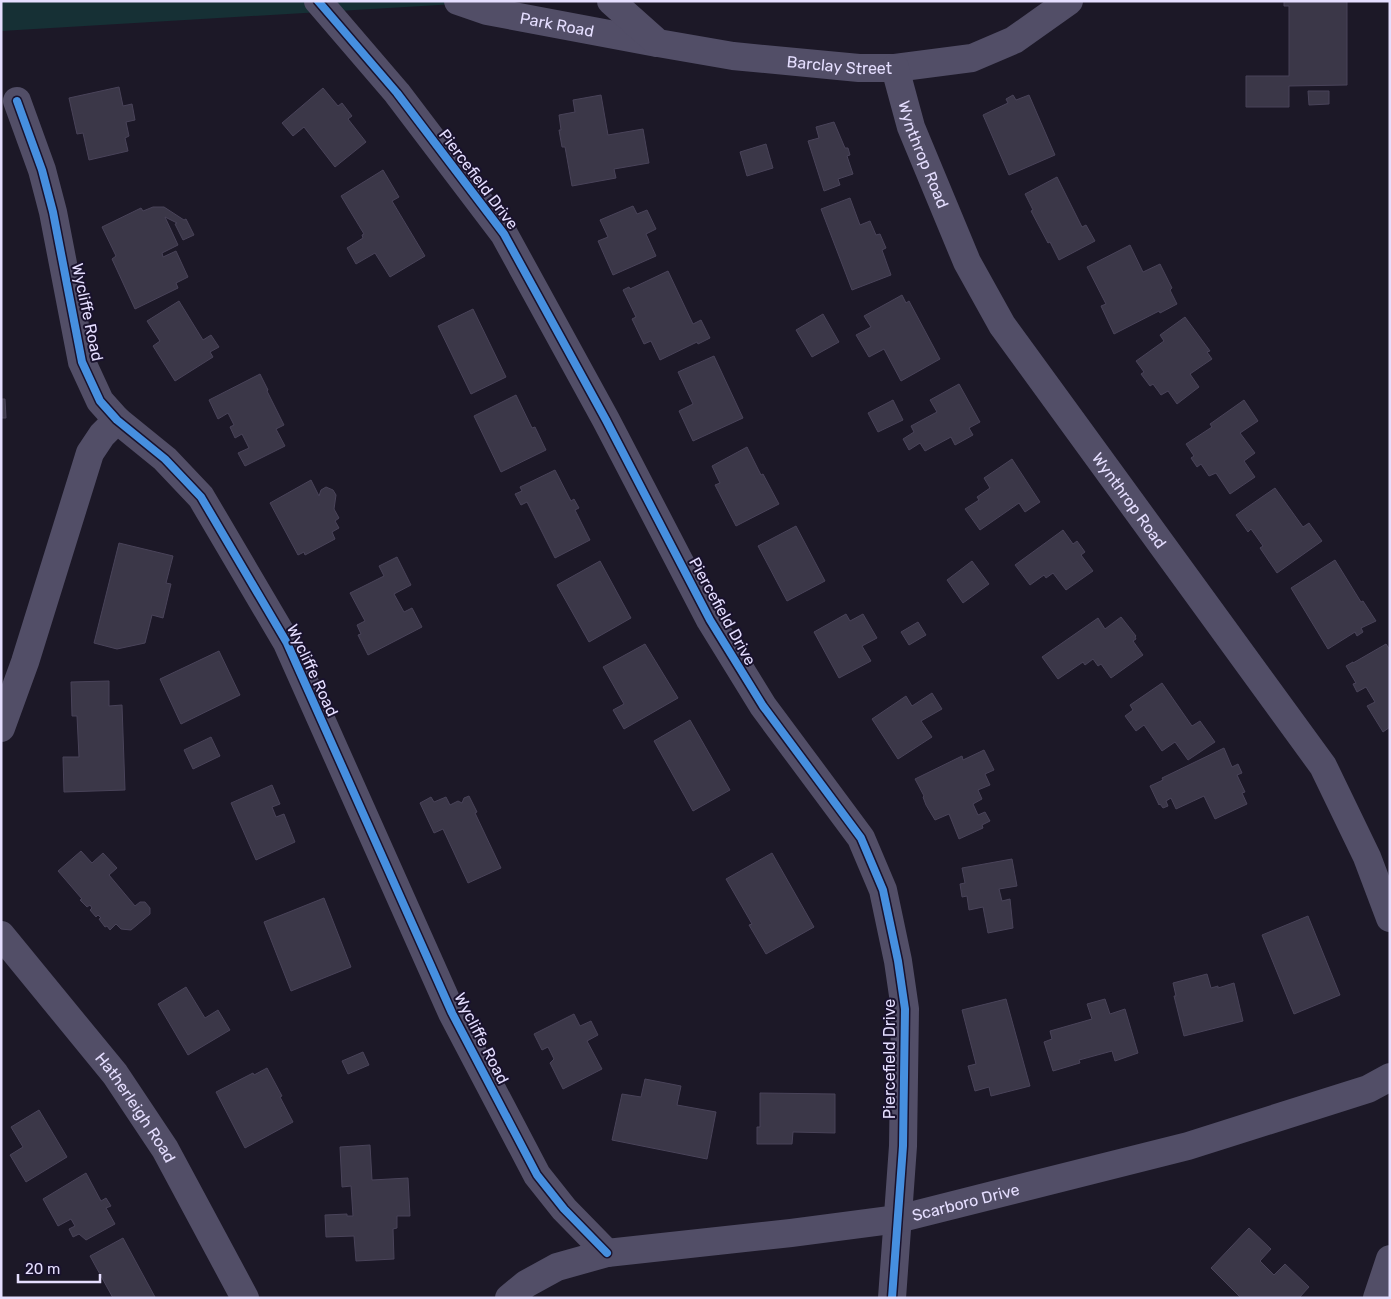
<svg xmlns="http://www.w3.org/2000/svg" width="1391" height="1299" font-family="Rubik,sans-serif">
<rect width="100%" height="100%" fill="#1c1827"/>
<!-- green -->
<path fill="#163035" d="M1 1H506L1 31Z"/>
<!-- building -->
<g fill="#3b3748" stroke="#494359">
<path d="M1284 1H1347V85L1289 86V107H1246V76H1289V6H1284Z"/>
<path d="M119 87 123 106 132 104 135 120 126 122 129 136 125 138 128 151 89 160 83 133 77 134 69 98Z"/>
<path d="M323 88 338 106 342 103 352 116 348 119 366 142 335 167 304 127 293 136 282 123Z"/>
<path d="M1308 91H1329V104L1309 105Z"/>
<path d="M601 95 608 135 643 129 649 163 614 169 616 178 572 186 565 147H562L559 130H561L559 115 575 112 573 100Z"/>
<path d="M1013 95 1016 100 1029 95 1055 155 1009 175 983 115 1008 103 1006 99Z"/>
<path d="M834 122 845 148H848L850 155 847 156 853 174 838 179 840 185 824 191 808 141 819 138 816 127Z"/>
<path d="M766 144 773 168 747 176 740 152Z"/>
<path d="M383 170 399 197 392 201 425 256 390 277 375 253 356 264 347 248 363 238 362 235 364 234 341 196Z"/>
<path d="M1057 177 1082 227 1086 225 1095 241 1059 260 1050 242 1048 243 1031 211 1033 210 1025 194Z"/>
<path d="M850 198 860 225 870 221 876 235 880 234 886 248 882 250 891 275 852 290 821 209Z"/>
<path d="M633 206 637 214 647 210 656 229 646 234 656 256 613 275 598 241 608 237 600 220Z"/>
<path d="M153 207H164L184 220 186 219 194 235 183 240 175 224 177 223 165 217 178 245 162 253 163 257 176 251 188 277 176 283 178 288 135 309 112 259 116 256 102 227 141 208 143 211Z"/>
<path d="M1130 245 1143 272 1160 264 1172 288 1170 290 1177 304 1160 313 1159 311 1114 334 1101 306 1106 304 1087 267Z"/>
<path d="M668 271 693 324 701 320 710 338 698 344 697 342 660 360 651 341 644 344 632 319 636 317 623 290 629 287 630 289Z"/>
<path d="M902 295 906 303 909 301 940 359 901 381 884 349 869 357 856 335 871 327 864 316Z"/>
<path d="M179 301 203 340 211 335 219 347 210 352 213 357 175 381 153 346 160 341 147 321Z"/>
<path d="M473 309 506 377 471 394 438 326Z"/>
<path d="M823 314 839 342 812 357 796 330Z"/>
<path d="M1185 317 1210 351 1207 352 1212 359 1190 374 1199 387 1177 404 1168 391 1161 395 1153 384 1150 386 1141 374 1144 372 1136 361 1164 341 1160 335Z"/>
<path d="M714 356 743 418 693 441 679 411 693 404 678 372Z"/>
<path d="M260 374 268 390 267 391 284 425 276 429 285 446 245 466 238 453 249 448 242 434 235 438 230 427 234 425 228 413 218 419 209 400Z"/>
<path d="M959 384 980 422 969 428 973 435 955 445 951 437 925 451 920 443 909 450 903 439 914 432 911 426 937 412 930 400Z"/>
<path d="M516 395 532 428 535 427 546 450 501 472 474 416Z"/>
<path d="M1 399H5L6 418H1Z"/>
<path d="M893 400 903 420 878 432 868 413Z"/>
<path d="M1244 400 1258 421 1240 433 1255 453 1244 461 1255 477 1230 494 1216 473 1209 476 1201 464 1197 467 1191 458 1194 456 1186 444 1212 427 1210 424Z"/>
<path d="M747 447 761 475 763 474 779 504 736 526 715 485 720 483 712 466Z"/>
<path d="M1012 459 1040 502 1025 512 1019 503 980 530 965 509 979 500 977 497 990 488 984 478Z"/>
<path d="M555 470 571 501 574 499 579 508 575 510 590 540 555 558 527 502 521 505 515 494 522 491 520 487Z"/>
<path d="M311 480 319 496 321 490 326 487 333 490 336 495 334 509 339 518 335 521 339 528 332 532 335 539 305 555 304 552 298 555 270 503Z"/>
<path d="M1275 488 1303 527 1309 523 1322 541 1277 573 1260 548 1263 546 1251 529 1248 532 1236 515Z"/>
<path d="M796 526 825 581 787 601 758 546Z"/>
<path d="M1063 530 1073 544 1077 541 1085 552 1081 555 1093 571 1066 590 1053 573 1046 578 1044 575 1030 585 1015 565Z"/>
<path d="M119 543 173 556 166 583 171 584 163 618 152 615 145 643 117 649 94 643Z"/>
<path d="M397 557 411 585 394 594 404 612 412 608 422 627 368 655 358 635 361 634 357 625 365 621 350 593 384 576 379 566Z"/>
<path d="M1335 560 1361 602 1363 601 1376 621 1361 628 1363 632 1357 636 1355 632 1328 649 1291 588Z"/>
<path d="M600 561 631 618 589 642 557 585Z"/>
<path d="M972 561 989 584 963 603 947 580Z"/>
<path d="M846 614 850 621 863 614 877 638 862 646 871 661 839 678 814 632Z"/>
<path d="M1121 617 1136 636 1135 637 1136 639 1133 641 1143 655 1111 678 1101 664 1098 666 1093 659 1085 665 1083 662 1058 679 1042 657 1098 618 1105 629Z"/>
<path d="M918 622 926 635 909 645 901 632Z"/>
<path d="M645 644 678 698 624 729 613 710 624 704 603 667Z"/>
<path d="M1386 644 1390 650V727L1383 732 1367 706 1375 702 1366 687 1357 692 1353 684 1356 683 1346 666 1353 662V663Z"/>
<path d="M219 651 240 695 181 724 160 679Z"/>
<path d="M109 681V706L122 705 125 790 64 792 63 757H79L77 716H72L71 682Z"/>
<path d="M1162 683 1192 726 1200 721 1215 742 1188 760 1175 742 1162 751 1144 725 1136 731 1125 716 1133 710 1130 705Z"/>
<path d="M932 693 942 709 921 721 932 737 898 759 872 719 906 696 912 706Z"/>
<path d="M690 720 730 790 693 811 654 741Z"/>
<path d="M211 737 220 756 193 769 184 750Z"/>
<path d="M1224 748 1232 767 1238 764 1242 773 1237 775 1245 792 1242 793 1247 804 1215 819 1204 796 1176 809 1171 798 1166 801 1168 806 1163 808 1160 804 1159 805 1150 786 1163 780 1162 778Z"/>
<path d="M984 750 994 770 985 774 990 785 978 790 982 799 973 804 978 815 985 812 990 821 982 825 983 828 959 839 949 814 935 820 926 805 923 797 924 796 915 779 962 756 963 760Z"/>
<path d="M272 785 280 804 272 807 276 817 284 814 295 842 256 860 231 803Z"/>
<path d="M469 796 477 812 475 813 501 868 468 883 443 829 434 833 420 803 431 797 434 802 446 797 450 805 458 801 462 803 464 798Z"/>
<path d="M81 851 92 863 103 853 117 868 109 875 135 906 140 902H145L150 908V914L131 930 121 929 116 924 110 930 107 926 105 927 99 919 101 918 98 915 96 917 90 910 92 908 90 905 87 907 80 900 82 899 58 871Z"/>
<path d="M772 853 814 927 766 954 749 925 752 924 726 879Z"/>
<path d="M1012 859 1017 886 999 889 1002 901 1010 899 1013 928 988 933 983 907 969 910 967 896 962 897 960 884 965 883 962 868Z"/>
<path d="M324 898 351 967 291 991 264 922Z"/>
<path d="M1308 916 1340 995 1294 1014 1262 935Z"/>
<path d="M1207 974 1211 988 1218 986V988L1234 983 1243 1021 1184 1036 1174 996H1176L1173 983Z"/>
<path d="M186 987 205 1018 218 1010 230 1030 188 1055 158 1004Z"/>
<path d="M1006 999 1030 1086 991 1096 989 1087 975 1091 968 1066 976 1064 962 1010Z"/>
<path d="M1105 999 1110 1014 1125 1009 1138 1053 1115 1061 1112 1051 1079 1060 1080 1063 1053 1071 1044 1042 1052 1039 1050 1031 1092 1019 1087 1004Z"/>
<path d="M574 1014 580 1026 591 1021 598 1035 587 1041 602 1069 563 1089 550 1063 554 1059 548 1047 542 1050 534 1034Z"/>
<path d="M363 1052 369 1065 348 1074 342 1061Z"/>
<path d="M267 1068 282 1096 280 1097 293 1122 245 1148 216 1092 253 1073 254 1075Z"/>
<path d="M645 1079 681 1086 677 1105 716 1112 707 1159 612 1140 622 1094 641 1097Z"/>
<path d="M760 1093 835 1094V1133L793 1132 792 1144H757V1127H760Z"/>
<path d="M39 1110 67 1157 26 1182 10 1155 23 1147 11 1127Z"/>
<path d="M370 1145 372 1180 408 1178 410 1216H397V1228L393 1229 394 1259 356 1261 354 1236 326 1237 325 1215 347 1214V1216H353L351 1186 342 1187 340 1147Z"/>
<path d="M86 1173 101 1201 106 1198 111 1206 106 1208 115 1224 86 1240 79 1234 73 1237 69 1229 75 1226 71 1219 58 1226 43 1199Z"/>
<path d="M1249 1228 1271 1249 1260 1261 1274 1275 1285 1264 1309 1287 1299 1298H1241L1211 1268Z"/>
<path d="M123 1238 155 1297 153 1298H113L90 1256Z"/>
</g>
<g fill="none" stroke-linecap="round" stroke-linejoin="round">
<!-- street -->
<g stroke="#524e67" stroke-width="28">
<path d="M318 1 397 93 504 234 606 420 710 620 763 706 861 838 883 890 898 961 905 1009 903 1146 892 1298"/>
<path id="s1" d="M458 1 487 11 657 43"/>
<path id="s2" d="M611 1 658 43 733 56 859 68H895L972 58 1014 40 1069 1"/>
<path id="s3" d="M895 68 911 127 967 262 1002 325 1323 766 1367 857 1390 918"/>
<path d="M17 101 42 170 53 212 82 362 100 401 117 420 165 459 201 497 287 643 452 1013 537 1175 564 1209 607 1253"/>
<path d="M1 728 25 662 90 453 102 435 117 420"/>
<path id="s4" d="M1 935 115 1074 165 1149 245 1298"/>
<path id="s5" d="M509 1298 526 1284 557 1267 607 1253 791 1233 898 1219 1188 1146 1368 1089 1390 1077"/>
<path d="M1377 1298 1390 1259"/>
</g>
<defs>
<g id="cycleway">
<path d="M318 1 397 93 504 234 606 420 710 620 763 706 861 838 883 890 898 961 905 1009 903 1146 892 1298"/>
<path d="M17 101 42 170 53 212 82 362 100 401 117 420 165 459 201 497 287 643 452 1013 537 1175 564 1209 607 1253"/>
</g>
</defs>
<!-- cycleway casing -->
<use href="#cycleway" stroke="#19122d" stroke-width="11"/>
<!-- cycleway -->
<use href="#cycleway" stroke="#468fdf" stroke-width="8"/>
</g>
<g text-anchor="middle" stroke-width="4" stroke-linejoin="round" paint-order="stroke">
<!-- street labels -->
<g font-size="16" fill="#e5deff" stroke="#19122d">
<text dy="6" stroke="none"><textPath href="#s1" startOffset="102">Park Road</textPath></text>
<text dy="6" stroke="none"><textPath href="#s2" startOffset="246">Barclay Street</textPath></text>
<text dy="6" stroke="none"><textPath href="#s3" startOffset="91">Wynthrop Road</textPath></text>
<text transform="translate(479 179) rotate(53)" y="6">Piercefield Drive</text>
<text transform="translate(88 312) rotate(78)" y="6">Wycliffe Road</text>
<text dy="6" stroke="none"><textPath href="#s3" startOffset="496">Wynthrop Road</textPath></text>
<text transform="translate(723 611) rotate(61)" y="6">Piercefield Drive</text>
<text transform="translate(313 670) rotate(65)" y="6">Wycliffe Road</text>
<text transform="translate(482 1038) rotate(63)" y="6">Wycliffe Road</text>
<text transform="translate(889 1059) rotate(-90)" y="6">Piercefield Drive</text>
<text dy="6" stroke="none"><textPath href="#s4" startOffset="219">Hatherleigh Road</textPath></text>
<text dy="6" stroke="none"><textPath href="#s5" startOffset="472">Scarboro Drive</textPath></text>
</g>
</g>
<!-- border -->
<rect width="1391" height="1299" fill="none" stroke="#e5deff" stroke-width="5"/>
<!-- scale -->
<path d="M18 1274v8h82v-8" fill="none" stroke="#e5deff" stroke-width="2.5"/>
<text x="25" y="1274" font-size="15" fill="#e5deff" stroke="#19122d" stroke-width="4" paint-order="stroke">20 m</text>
</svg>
